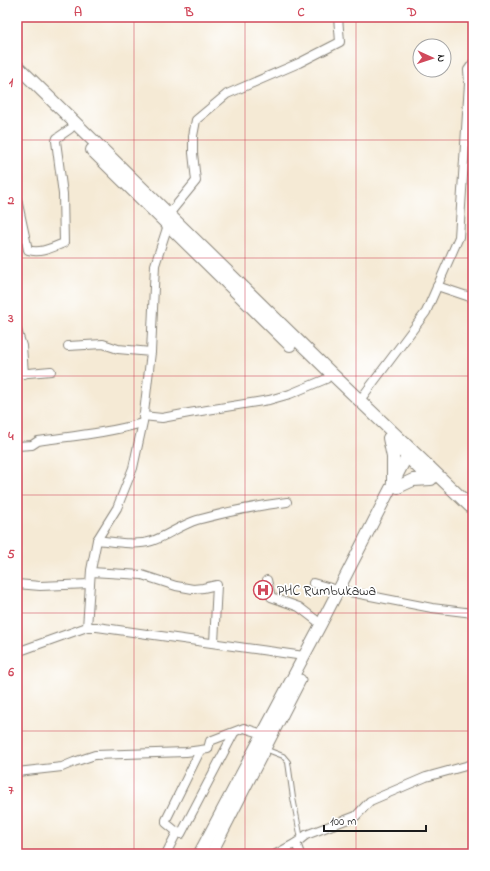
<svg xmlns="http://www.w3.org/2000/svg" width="490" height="871" font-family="'Indie Flower',sans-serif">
<rect width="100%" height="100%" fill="#fff"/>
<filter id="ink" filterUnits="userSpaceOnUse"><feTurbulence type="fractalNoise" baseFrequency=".025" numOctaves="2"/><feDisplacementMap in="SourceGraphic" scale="8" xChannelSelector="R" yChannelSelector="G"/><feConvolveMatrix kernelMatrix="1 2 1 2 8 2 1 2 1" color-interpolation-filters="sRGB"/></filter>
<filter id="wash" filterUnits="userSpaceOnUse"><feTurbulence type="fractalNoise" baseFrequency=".012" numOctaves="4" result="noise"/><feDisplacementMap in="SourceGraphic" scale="16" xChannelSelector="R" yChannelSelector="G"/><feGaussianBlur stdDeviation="0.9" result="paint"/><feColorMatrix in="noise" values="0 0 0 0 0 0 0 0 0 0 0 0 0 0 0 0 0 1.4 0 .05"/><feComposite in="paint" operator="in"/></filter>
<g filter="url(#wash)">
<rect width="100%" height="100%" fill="#f5ead5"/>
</g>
<g filter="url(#ink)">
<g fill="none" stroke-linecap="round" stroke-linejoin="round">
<defs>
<path id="service" d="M265 749 283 756 288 762 293 798 301 839"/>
<g id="minor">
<path d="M17 199 28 250C41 254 53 247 64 243L63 194 56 141 57 138 70 129"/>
<path d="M169 214 196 181 193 153V136L196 120 227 94 299 63 340 42 338 17"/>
<path d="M437 286 473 298"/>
<path d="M17 330 22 346 24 374"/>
<path d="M68 346 103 344 118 349 151 352"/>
<path d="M17 374 51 371"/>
<path d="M360 400 426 312 459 237 469 83 468 70 473 63"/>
<path d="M143 416 162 418 189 413 269 400 290 394 326 379"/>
<path d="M17 446 32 445 38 441C73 436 108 433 142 423"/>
<path d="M97 540C115 542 135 546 152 541 167 536 181 525 197 520 226 512 256 506 287 502"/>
<path d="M91 572 142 575 176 586 193 589 203 588 217 585 214 643"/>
<path d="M267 580 271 597 299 607 321 624"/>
<path d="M313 583 338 590"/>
<path d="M17 584 40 586 90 584"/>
<path d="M345 591 432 608 473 613"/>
<path d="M87 627 91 570 97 540 117 508 133 468 143 422 151 352 155 265 168 225"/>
<path d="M17 652 87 627H97L304 656"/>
<path d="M17 772 62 767 74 762 95 755 186 752 208 749 210 741 244 728 263 734"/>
<path d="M177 832 166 823V820L200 751"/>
<path d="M296 843 300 854"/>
<path d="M166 854 177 832 181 834 234 733"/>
<path d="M276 854 296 843 306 835 356 816 370 801 426 777 473 764"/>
</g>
<g id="secondary">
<path d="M199 854 321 624 407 456 412 450"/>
<path d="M211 854 300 680"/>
</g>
<g id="primary">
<path d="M17 66 332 374 473 509"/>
<path d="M92 150 290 345"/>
<path d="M389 438 393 457V485"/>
<path d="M398 447 426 475"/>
<path d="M398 487 413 480 431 479"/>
</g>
</defs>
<!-- service casing -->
<use href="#service" stroke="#888378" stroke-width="6"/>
<!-- minor casing -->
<use href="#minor" stroke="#888378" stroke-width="10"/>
<!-- secondary casing -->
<use href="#secondary" stroke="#888378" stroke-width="13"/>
<!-- primary casing -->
<use href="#primary" stroke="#888378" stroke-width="14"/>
<!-- service -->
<use href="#service" stroke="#fff" stroke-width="4"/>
<!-- minor -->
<use href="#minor" stroke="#fff" stroke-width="8"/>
<!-- secondary -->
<use href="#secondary" stroke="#fff" stroke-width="11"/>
<!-- primary -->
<use href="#primary" stroke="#fff" stroke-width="12"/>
</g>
</g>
<!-- grid -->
<path fill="none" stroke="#d1495b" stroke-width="1" stroke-opacity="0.55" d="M134 17V854M245 17V854M356 17V854M17 140H473M17 258H473M17 376H473M17 495H473M17 613H473M17 731H473"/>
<!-- icons -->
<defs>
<symbol id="hospital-ring" viewBox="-11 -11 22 22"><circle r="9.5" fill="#fff" stroke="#d1495b" stroke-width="1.5"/><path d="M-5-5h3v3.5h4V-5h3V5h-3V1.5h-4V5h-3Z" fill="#d1495b"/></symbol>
</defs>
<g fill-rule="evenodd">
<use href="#hospital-ring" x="252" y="579" width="22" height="22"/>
</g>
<g text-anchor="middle" stroke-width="3.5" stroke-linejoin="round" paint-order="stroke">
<!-- poi labels -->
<g font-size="14" fill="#1c1c1c" stroke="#fff" text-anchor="start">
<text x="277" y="595">PHC Rumbukawa</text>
</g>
</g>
<!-- margin -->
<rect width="490" height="871" fill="none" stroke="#fff" stroke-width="44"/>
<!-- north arrow -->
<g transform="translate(432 58) rotate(93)"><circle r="19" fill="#ffffff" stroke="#a4a4a4"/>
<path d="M0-3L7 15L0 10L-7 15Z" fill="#d1495b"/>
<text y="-6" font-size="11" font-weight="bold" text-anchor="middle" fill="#1c1c1c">N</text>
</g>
<!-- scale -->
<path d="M324 825v6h102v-6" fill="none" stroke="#1c1c1c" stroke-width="2"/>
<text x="330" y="825" font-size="12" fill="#1c1c1c" stroke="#ffffff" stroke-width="3" paint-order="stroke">100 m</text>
<rect x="22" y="22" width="446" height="827" fill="none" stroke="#d1495b" stroke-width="1.5"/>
<g font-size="13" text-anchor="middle" font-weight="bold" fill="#d1495b">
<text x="78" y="16">A</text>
<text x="189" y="16">B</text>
<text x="301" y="16">C</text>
<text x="412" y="16">D</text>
<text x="11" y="86">1</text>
<text x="11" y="204">2</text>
<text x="11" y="322">3</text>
<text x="11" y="440">4</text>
<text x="11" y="558">5</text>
<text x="11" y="676">6</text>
<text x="11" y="794">7</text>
</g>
</svg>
